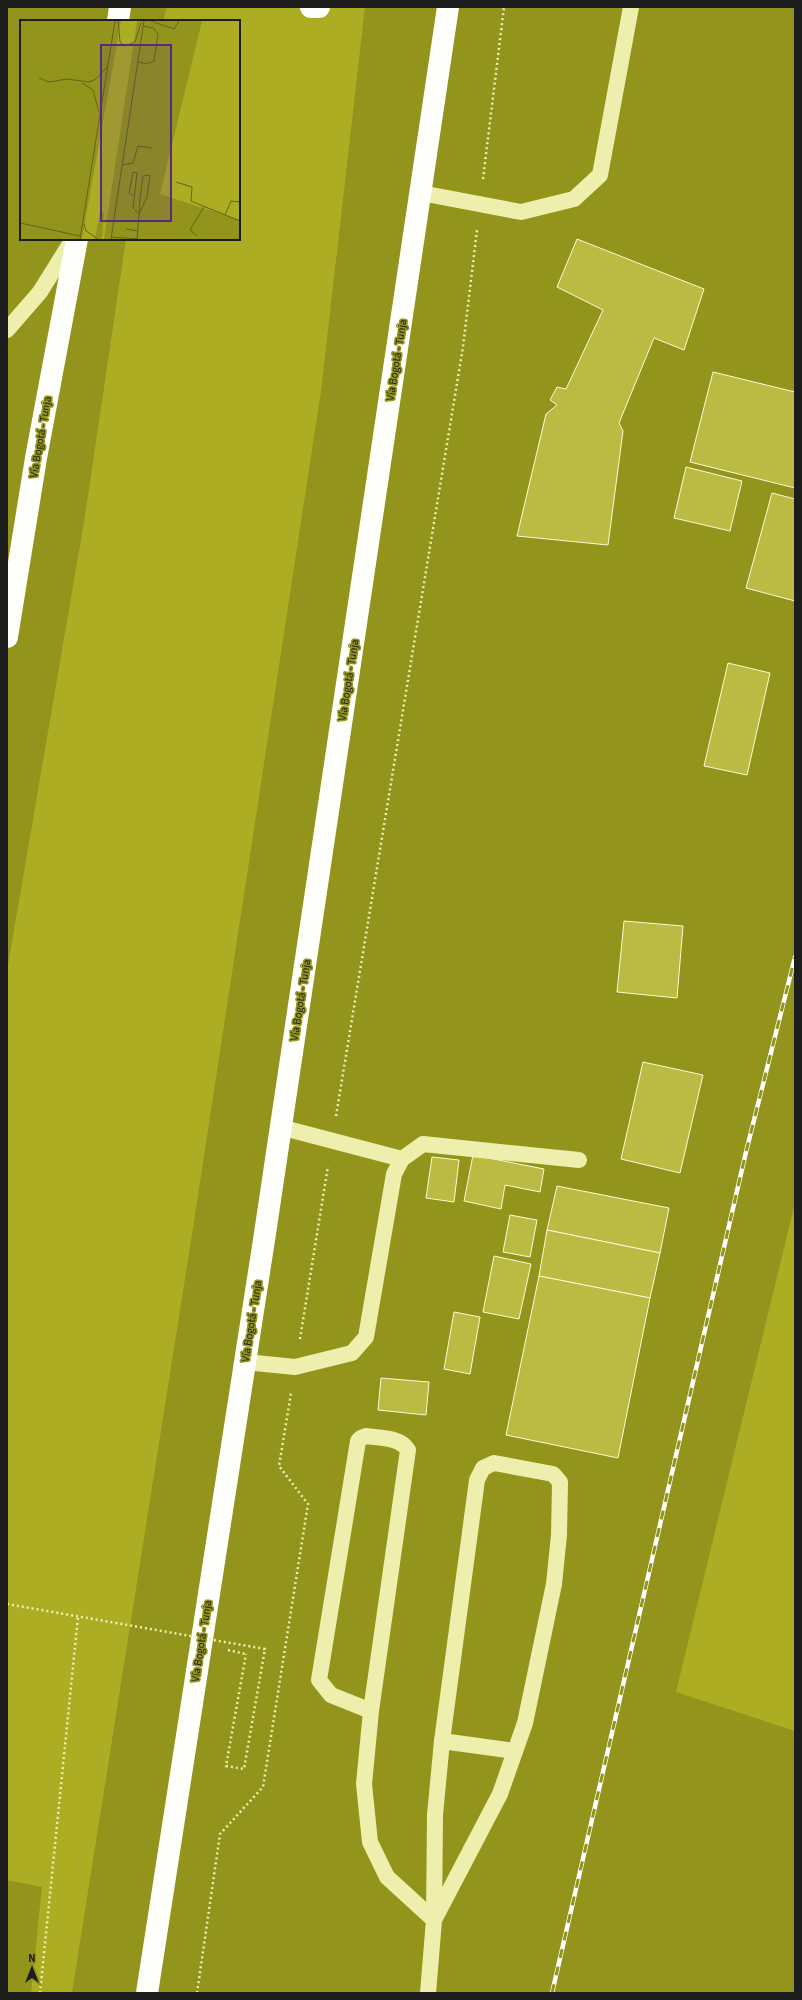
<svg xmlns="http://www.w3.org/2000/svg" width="802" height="2000" font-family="'Source Sans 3',sans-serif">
<rect width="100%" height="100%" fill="#93941b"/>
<!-- green -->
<g fill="#adad24">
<path d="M167 7H365L321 391 193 1228 72 1993H31L42 1887 7 1880V971L85 516 126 239H239V21H163Z"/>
<path d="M795 1203V1731L676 1692Z"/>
</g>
<!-- building -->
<g fill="#bb4" stroke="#fbfad4">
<path d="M577 239 704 289 684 350 654 338 619 423 623 431 608 545 517 536 546 414 557 405 550 400 557 387 566 389 603 310 557 287Z"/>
<path d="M713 372 795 392V488L690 462Z"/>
<path d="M686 467 742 481 730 531 674 518Z"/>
<path d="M772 493 795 499V601L746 588Z"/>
<path d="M728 663 770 673 747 775 704 766Z"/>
<path d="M624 921 683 926 677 998 617 992Z"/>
<path d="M643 1062 703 1075 680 1173 621 1159Z"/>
<path d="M473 1155 544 1169 540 1192 505 1185 501 1209 464 1201Z"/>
<path d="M432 1157 459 1160 454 1202 426 1198Z"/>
<path d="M557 1186 669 1208 660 1253 547 1230Z"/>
<path d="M510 1215 537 1220 530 1257 503 1252Z"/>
<path d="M547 1230 660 1253 650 1298 539 1276Z"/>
<path d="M494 1256 531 1264 519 1319 483 1312Z"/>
<path d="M539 1276 650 1298 618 1458 506 1435Z"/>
<path d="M454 1312 480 1317 470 1374 444 1369Z"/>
<path d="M381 1378 429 1382 426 1415 378 1410Z"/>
</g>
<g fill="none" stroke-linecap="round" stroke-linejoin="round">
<!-- path -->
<g stroke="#efefad" stroke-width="2.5" stroke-dasharray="2 3" stroke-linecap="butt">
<path d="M483 179 504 7"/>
<path d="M336 1116 463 347 477 230"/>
<path d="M300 1339 328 1166"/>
<path d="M228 1650 246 1654"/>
<path d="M40 1993 78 1617"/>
<path d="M197 1993 220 1834 263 1787 308 1504 279 1466 291 1393"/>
</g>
<!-- service -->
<g stroke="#efefad" stroke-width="16">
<path d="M421 193 521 212 574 199 600 175 631 7"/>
<path d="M7 330 40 292 73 239"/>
<path d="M280 1127 402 1159"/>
<path d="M245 1362 295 1367 352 1353 366 1337 394 1174 402 1159 423 1144 579 1160"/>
<path d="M371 1711 331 1695 319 1680 358 1441 361 1438 366 1436C380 1438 400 1437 408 1450L371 1711 364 1784 370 1842 387 1877 434 1920 500 1794 525 1723 554 1584 559 1535 560 1482 553 1474 494 1463 483 1468 477 1480 442 1741 435 1815 434 1920 428 1993"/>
<path d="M442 1741 515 1751"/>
</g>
<!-- trunk -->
<g stroke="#fefffa" stroke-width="22">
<path d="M311 7H319"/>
<path d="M118 21 120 7"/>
<path d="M7 637 36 458 77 239"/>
<path d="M147 1993 264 1240 448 7"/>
</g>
<defs>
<path id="rail" d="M552 1993 746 1152 795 957"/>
</defs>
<!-- rail casing -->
<use href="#rail" stroke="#fff" stroke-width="4.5"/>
<!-- rail -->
<use href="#rail" stroke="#93941b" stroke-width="3" stroke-dasharray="9" stroke-linecap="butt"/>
<!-- path-bridge -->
<path stroke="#efefad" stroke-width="2.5" stroke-dasharray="2 3" stroke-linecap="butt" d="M7 1604 265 1649 244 1769 226 1766 246 1654"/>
</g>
<g text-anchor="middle" stroke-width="3.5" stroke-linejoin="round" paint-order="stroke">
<!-- street labels -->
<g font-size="11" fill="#1d1d1d" stroke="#93941b">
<text transform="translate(396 360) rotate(-81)" y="4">Vía Bogotá - Tunja</text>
<text transform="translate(40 437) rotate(-80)" y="4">Vía Bogotá - Tunja</text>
<text transform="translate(348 680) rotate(-81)" y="4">Vía Bogotá - Tunja</text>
<text transform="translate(300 1000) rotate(-81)" y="4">Vía Bogotá - Tunja</text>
<text transform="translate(251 1321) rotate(-81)" y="4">Vía Bogotá - Tunja</text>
<text transform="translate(201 1641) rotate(-81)" y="4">Vía Bogotá - Tunja</text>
</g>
</g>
<!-- overview -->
<g transform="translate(20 20)">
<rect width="220" height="220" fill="#93941b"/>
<path d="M101 1H117L84 219H82L84 192 80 191 75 219H62ZM182 1H220V200L140 174Z" fill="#adad24"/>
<path fill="none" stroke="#64641c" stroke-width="1" d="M98 1 100 22 105 26 115 22 121 3M131 1 154 9 159 1M118 42 127 44 134 41 138 14 133 8 123 6M19 58 29 62 47 59 69 62 76 59 87 47M62 63 73 70 79 92M102 145 113 143 118 126 132 128M156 162 172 167 171 181 220 201M113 176 109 173 113 152 117 153 113 188 119 194 127 177 130 155 123 156 120 179 119 194 117 219M205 195 211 181 220 182M0 203 60 216M64 204 66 211 78 219M106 209 118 211M177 216 170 210 184 187M91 217 118 219M60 219 95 1M91 219 124 1"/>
<path fill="#5a2786" fill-opacity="0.15" stroke="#5a2786" stroke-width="2" d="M81 25H151V201H81Z"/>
<rect width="220" height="220" fill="none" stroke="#1d1d1d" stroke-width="2"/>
</g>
<!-- border -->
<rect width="802" height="2000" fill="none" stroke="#1d1d1d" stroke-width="16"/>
<!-- north arrow -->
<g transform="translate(32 1968)" stroke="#93941b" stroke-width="3" paint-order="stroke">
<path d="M0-3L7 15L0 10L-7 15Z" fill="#1d1d1d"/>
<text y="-6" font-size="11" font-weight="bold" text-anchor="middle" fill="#1d1d1d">N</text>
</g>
</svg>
